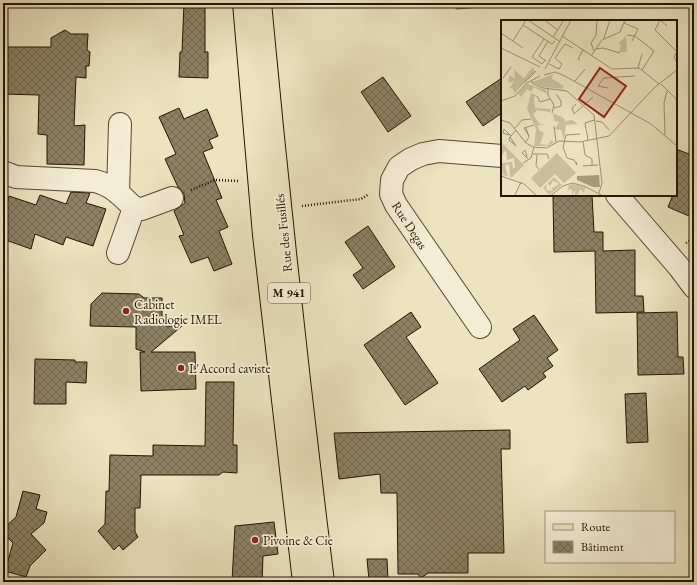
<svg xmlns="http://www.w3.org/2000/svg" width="697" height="585" font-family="'EB Garamond',serif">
<defs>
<pattern id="water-ripples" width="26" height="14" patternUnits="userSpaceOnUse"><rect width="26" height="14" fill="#a89d7f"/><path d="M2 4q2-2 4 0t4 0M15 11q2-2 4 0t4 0" fill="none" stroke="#887f66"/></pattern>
<pattern id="building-cross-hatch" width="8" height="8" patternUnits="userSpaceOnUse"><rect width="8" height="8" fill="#8c8065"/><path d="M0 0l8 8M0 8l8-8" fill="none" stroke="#726851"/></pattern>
</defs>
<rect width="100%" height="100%" fill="#ece3c0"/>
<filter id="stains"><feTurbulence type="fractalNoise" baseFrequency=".005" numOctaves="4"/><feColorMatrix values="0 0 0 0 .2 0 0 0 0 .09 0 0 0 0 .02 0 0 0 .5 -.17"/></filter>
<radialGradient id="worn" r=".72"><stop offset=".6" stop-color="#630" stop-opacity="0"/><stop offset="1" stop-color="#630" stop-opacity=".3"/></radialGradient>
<!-- water -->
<path fill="url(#water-ripples)" stroke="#73664d" d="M455 3H482V7L456 9Z"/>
<!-- building -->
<g fill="url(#building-cross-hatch)" stroke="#231402">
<path d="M184 3H205V52H208V78L179 77 180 52H182Z"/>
<path d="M65 30 71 34H88L87 50 90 52 89 66H86V78L76 77 74 126 85 125 84 165 47 164V135L38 134 39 95 3 94V47H51V38Z"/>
<path d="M383 77 411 116 388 132 361 92Z"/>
<path d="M502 78V113L483 126 466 102Z"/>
<path d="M179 108 184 119 207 109 218 136 209 140 213 148 203 152 222 198 216 200 228 227 219 231 232 264 214 271 208 257 191 263 179 236 184 235 174 211 185 203 184 194 178 187 165 159 176 154 159 117Z"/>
<path d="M676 149 694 156V203L689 216 668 207 673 195H676Z"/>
<path d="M71 192 90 193 86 203 106 209 93 246 66 237 63 245 35 234 31 249 3 239V213L9 196 36 205 40 195 66 204Z"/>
<path d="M592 195 594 232H603V251L635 250V296H643L644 312 596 313 595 251 554 252 553 196Z"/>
<path d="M368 226 395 267 363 289 353 275 363 268 345 242Z"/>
<path d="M102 293 139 294 144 298H162V317H166V326H182L151 352H195L196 389 141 391 140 352H145L136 349V327L90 326 91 304Z"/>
<path d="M411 312 421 327 406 337 438 383 405 405 364 345Z"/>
<path d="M677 312 678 357H683L684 374 638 375 637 313Z"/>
<path d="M534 315 558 350 547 358 553 366 543 373 546 377 528 390 525 386 502 402 479 369 520 340 513 329Z"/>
<path d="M35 359 75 360V362H87L86 383 66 382V404H34Z"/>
<path d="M206 382H234L233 445H237V473L223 472 219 475H141L140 508H135V532L138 537 123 550 119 545 114 550 98 531 105 524 106 491H109L110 455 153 456V445L205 446Z"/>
<path d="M646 393 648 442 627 443 625 394Z"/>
<path d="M510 430V449H501L504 553H468V573H428L421 578 418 574H398L397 493H381L380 474 339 479 334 433Z"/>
<path d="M23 491 40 495 36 509 47 512 44 523 31 534 46 550 30 566 26 577 5 571 13 543 3 533 5 532 3 529 16 517Z"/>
<path d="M274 522 278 554 263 556 262 582 232 581 235 526Z"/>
<path d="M367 559H387L388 580H369Z"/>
</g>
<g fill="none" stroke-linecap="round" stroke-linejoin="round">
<defs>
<g id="minor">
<path d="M3 172 16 177 95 181C112 185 122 196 134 208L142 209 172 198"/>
<path d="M118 193 120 124"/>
<path d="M617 195 679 267 694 287"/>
<path d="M118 253 134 208"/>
<path d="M480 327 396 205 391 194 392 180 399 167 411 159 423 154 439 151 502 156"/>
</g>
<g id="major">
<path d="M244 3 264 235 304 582"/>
<path d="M260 3C278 196 299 389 323 582"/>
</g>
</defs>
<!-- minor casing -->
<use href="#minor" stroke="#554832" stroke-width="24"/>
<!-- major casing -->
<use href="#major" stroke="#231402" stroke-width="24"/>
<!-- path -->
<g stroke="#231402" stroke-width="2.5" stroke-dasharray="1 2" stroke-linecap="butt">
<path d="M191 190 215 180 238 181"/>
<path d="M302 206 361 199 369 194"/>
<path d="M686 243 694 238"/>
</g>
<!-- minor -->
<use href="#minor" stroke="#f3edd6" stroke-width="22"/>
<!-- major -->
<use href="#major" stroke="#ece3c0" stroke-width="22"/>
</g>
<!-- markers -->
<g fill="#8f2418" stroke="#f3edd6" stroke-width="1.5">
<circle cx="126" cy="311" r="4"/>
<circle cx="181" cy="368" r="4"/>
<circle cx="255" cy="540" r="4"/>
</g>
<g text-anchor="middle" stroke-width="3.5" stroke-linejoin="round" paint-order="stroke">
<!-- shield labels -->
<rect fill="#f3edd6" stroke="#615542" stroke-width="1" x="268" y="283" width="42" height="20" rx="3"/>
<g font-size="12" font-weight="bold" fill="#231402">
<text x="289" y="297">M 941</text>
</g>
<!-- street labels -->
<g font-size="13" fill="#231402" stroke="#f3edd6">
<text transform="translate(410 225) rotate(57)" y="5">Rue Degas</text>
<text transform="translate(283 233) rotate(-96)" y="5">Rue des Fusillés</text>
</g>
<!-- poi labels -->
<g font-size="13" fill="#231402" stroke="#f3edd6" text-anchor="start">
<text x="134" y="309">Cabinet<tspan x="134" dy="15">Radiologie IMEL</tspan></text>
<text x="189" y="373">L'Accord caviste</text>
<text x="263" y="545">Pivoine &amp; Cie</text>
</g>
</g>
<!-- overview -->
<g transform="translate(501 20)">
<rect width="176" height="176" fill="#ece3c0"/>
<path d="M32 47 34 52 13 74 12 69 9 68 13 61 7 63 9 55 14 59 13 50 23 58ZM53 54 50 58 63 66 62 69 42 67 31 62ZM26 64 45 70 46 74 33 67 30 72 26 69 20 77 17 74ZM30 73 36 76 33 77 34 88 50 89 49 92 36 90 32 95 39 104 46 105H37L38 110 43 113 39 124 47 125 50 120 53 122 48 126H33L35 109 26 89ZM52 93 63 98 64 101 71 100 77 104 65 105 63 120 60 110 54 109 58 102 53 101ZM1 123 23 145 11 157H9L8 144 4 146 7 156 2 155 0 143 11 142 12 148H14L13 138 6 140 5 130 1 135ZM53 157 61 165 48 175 42 168 46 164 45 170 52 171 51 168 57 165V163L52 161 49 166 47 163ZM72 164 84 167 83 173 79 169 76 176H74V170L71 175V170L68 169 66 174 68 165Z" fill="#cac0a0"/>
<path d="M125 16 126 32H118L120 26 118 23Z" fill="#cac0a0"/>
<path d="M56 133 75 153 63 163 54 154 39 168 30 158Z" fill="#cac0a0"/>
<path d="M98 155 99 167H92L76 160V156Z" fill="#a89d7f"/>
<path fill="none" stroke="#9c9074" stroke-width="1" d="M27 0 58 21M43 0 57 10M123 3 137 9 131 21M22 5 51 24 54 21M166 6 159 0 154 10 176 32M0 13 22 28M126 15 134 16 153 31 141 50M61 16 111 49 138 48 158 64M52 17 63 0M103 18 109 0M43 19 31 37 41 44 44 40M12 21 25 0M0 28 39 47M95 29 102 28 119 33M93 31 90 23 95 15 96 0M176 32 173 37 176 43M90 36 101 20 119 12 124 0M79 40 77 39 82 30M45 41 38 36 47 21M48 44 58 49 61 44 54 38 64 24 72 28M137 48 141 34M44 49 70 0M43 55 54 52 62 55 150 104 176 126M2 58 10 47M31 61V63L42 68 66 71 93 95 101 163 98 173M74 61 84 49M23 63 35 51M160 64 176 80M107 68 97 66 103 58 134 56M47 69V75L53 85 51 93M36 76 39 82 49 79M0 81 14 76 26 63 39 56M75 84 71 88 73 94 92 77M53 88 60 86V81L55 74M0 100 9 103 25 123 32 127 46 128 58 121 79 122 108 116 154 67 176 50M95 101 101 102 108 110M53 106 55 122M14 108 21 100 30 99M8 115 2 113 3 109 10 116M164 115 163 83 166 71M28 116 23 108 33 105M9 117 15 126 8 120V119L9 117 10 116 15 110M87 120 84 103 93 100M82 121 84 135 91 139V146M24 123 28 117 25 108M32 134H46L48 139M36 135 35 146 38 149M26 137 24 130 21 133 28 140M75 142 76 145 73 140 66 138 62 127 65 115 79 114M22 143 30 138 33 127M82 146 97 145M0 156 23 164 36 176M16 176 14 175 20 162M49 176 62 166 71 163 83 166 102 176"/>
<path fill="#8f2418" fill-opacity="0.15" stroke="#8f2418" stroke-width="2" d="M99 48 125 66 103 97 78 79Z"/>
<rect width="176" height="176" fill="none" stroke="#231402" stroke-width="2"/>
</g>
<!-- margin -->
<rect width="697" height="585" fill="none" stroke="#ece3c0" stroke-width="16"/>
<rect x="4" y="4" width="689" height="577" fill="none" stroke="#231402" stroke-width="2"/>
<rect x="8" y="8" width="681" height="569" fill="none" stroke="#231402"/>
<!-- legend -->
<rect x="545" y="511" width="130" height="52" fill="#f3edd6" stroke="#a09681"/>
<rect x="553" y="524" width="20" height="6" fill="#ece3c0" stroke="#a09681"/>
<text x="581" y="531" font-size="12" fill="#231402">Route</text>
<rect x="553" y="541" width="20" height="12" fill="url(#building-cross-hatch)" stroke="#a09681"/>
<text x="581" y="551" font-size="12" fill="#231402">Bâtiment</text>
<rect width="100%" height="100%" filter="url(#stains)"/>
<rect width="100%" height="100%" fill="url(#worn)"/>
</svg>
